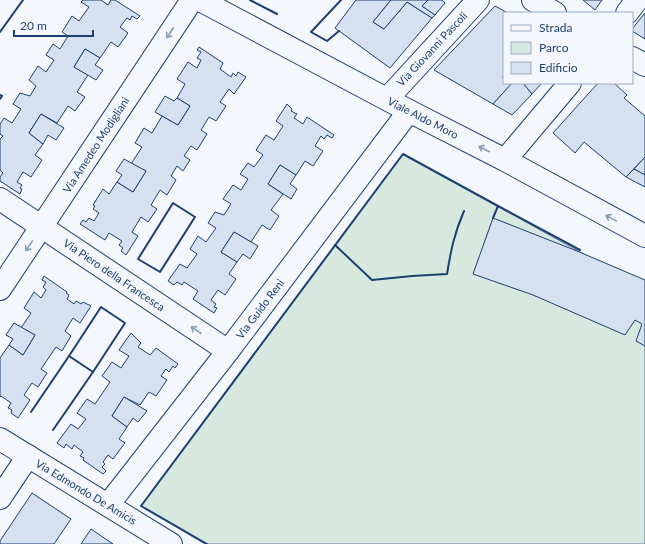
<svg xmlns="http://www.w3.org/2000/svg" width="645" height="544" font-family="Lato,sans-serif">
<rect width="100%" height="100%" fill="#f4f7fb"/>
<!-- green -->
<path fill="#d7e8df" stroke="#687fa3" d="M403 154 645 288V544H205L141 506Z"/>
<!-- building -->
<g fill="#d5e0f0" stroke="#1d3f73">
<path d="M83 0H101L108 5 111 0H115L140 16 137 19 132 16 130 20 127 18 120 27 128 33 118 47 111 42 100 58 85 49 74 67 88 75 77 92 85 97 75 111 68 106 57 123 41 114 29 133 43 144 35 155 42 160 31 177 23 172 17 182 22 185 20 188 22 189 20 194 0 181V177L3 173 0 170V139L3 136 0 134V124L4 118 12 123 21 109 13 104 20 93 30 96 36 86 29 80 38 66 46 72 54 60 46 55 53 44 60 49 68 36 62 32 72 16 79 21 89 7 81 2Z"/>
<path d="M356 0H391L373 22 384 29 407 2 432 18 390 68 335 28Z"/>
<path d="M391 0H428L422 6 435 15 432 18 407 2 384 29 373 22Z"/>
<path d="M428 0H442L445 3 435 15 422 6Z"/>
<path d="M583 0H602L595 10Z"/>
<path d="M495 6 508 13H504V75L503 76 504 83H509L511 85 493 104 434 70Z"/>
<path d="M645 13V39L632 31V29Z"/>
<path d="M199 47 223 63 220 69 231 77 233 73 236 76 238 72 246 77 234 94 229 89 220 102 226 106 216 121 209 117 201 130 207 134 197 150 191 146 184 156 190 160 183 171 177 166 171 176 176 180 167 195 160 190 151 205 157 209 148 222 141 217 132 232 138 236 126 255 121 251 123 248 119 245 122 241 109 233 105 240 80 224 83 220 86 222 89 218 94 221 99 213 93 209 95 206 93 205 103 189 109 194 117 182 133 192 146 171 131 164 142 147 135 143 144 128 152 133 162 116 178 125 190 106 177 98 185 84 177 79 188 62 197 68 201 60 197 58 201 52 197 50Z"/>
<path d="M85 49 100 58 95 65 103 70 96 80 74 67Z"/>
<path d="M512 83H523L532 94 512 115 493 104Z"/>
<path d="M523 83H542L532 94Z"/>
<path d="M598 83H614L627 95 624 98 645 116V157L626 177 584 142 575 153 553 133Z"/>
<path d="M165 96 174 101 177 98 190 106 178 125 155 112Z"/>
<path d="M287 104 292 109 291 111 297 114 294 118 303 124 307 117 334 135 332 138 327 135 324 139 321 136 315 146 323 151 313 166 305 161 296 175 280 165 268 184 283 194 271 210 279 216 270 230 262 225 251 242 234 232 221 252 237 262 229 274 236 279 225 295 218 290 211 300 216 304 214 307 217 308 214 313 193 299 198 291 184 282 182 285 177 282 174 285 168 281 180 264 187 268 197 254 190 249 198 236 206 242 216 228 208 223 215 212 224 215 231 204 223 199 233 185 241 190 248 179 240 174 248 163 254 167 263 155 256 150 266 135 274 140 283 126 276 121Z"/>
<path d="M41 114 64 128 56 140 48 135 43 144 29 133Z"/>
<path d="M645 157V175L634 169Z"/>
<path d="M124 159 146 171 133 192 117 182 122 175 116 171Z"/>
<path d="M280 165 296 175 290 184 297 189 291 199 268 184Z"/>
<path d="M634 169 645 175V187L626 177Z"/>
<path d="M493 218 577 251 645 280V346L636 341 642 324 635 320 625 335 533 295 473 274Z"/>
<path d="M234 232 258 246 250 259 243 254 237 262 221 252Z"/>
<path d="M44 276 67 292 66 293 69 295 67 299 74 304 76 301 81 304 83 302 91 306 80 323 73 318 65 331 71 336 62 351 56 347 41 369 47 373 38 387 32 383 24 395 30 400 18 418 11 413 12 410 8 408 11 403 1 396 0 397V358L9 345 23 355 35 335 21 328 31 313 24 308 34 292 41 298 46 290 43 287 46 282 42 280Z"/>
<path d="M14 323 35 335 23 355 9 345 13 339 6 335Z"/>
<path d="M131 333 141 343 138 347 150 355 156 348 178 364 175 368 173 366 169 372 166 369 161 376 167 380 156 396 149 392 140 405 124 397 112 416 127 427 119 439 125 443 113 459 108 455 103 462 105 464 102 467 106 471 103 474 83 460 84 458 80 456 83 452 74 445 72 449 66 444 64 448 57 443 71 424 78 429 86 419 77 413 87 399 95 404 110 382 102 376 112 362 121 368 129 356 119 350Z"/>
<path d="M124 397 147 411 138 422 133 418 127 427 112 416Z"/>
<path d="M32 493 71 519 54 544H0V541Z"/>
<path d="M91 529 113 544H81Z"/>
</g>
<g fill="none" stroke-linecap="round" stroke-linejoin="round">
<defs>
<g id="minor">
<path d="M533 0 555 13"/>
<path d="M627 13 637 0"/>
<path d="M632 58 645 65"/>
<path d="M387 99 478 0"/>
<path d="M505 160 570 83"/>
<path d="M0 199 228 351"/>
<path d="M0 289 192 0"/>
<path d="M0 439 171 544"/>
<path d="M0 498 28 456"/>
<path d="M108 505 228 351 409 111"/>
</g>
<path id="major" d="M200 0 409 111 505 160 645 236"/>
</defs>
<!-- minor casing -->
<use href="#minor" stroke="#1d3f73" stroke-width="24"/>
<!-- major casing -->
<use href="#major" stroke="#1d3f73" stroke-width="24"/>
<!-- minor -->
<use href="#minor" stroke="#f4f7fb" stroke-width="22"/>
<!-- major -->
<use href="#major" stroke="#f4f7fb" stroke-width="22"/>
<!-- wall -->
<g stroke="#1d3f73" stroke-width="2">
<path d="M250 0 277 14"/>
<path d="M339 31 327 41 311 32 341 0"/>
<path d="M0 32 23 0"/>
<path d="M0 95 2 96 0 99"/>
<path d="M173 203 195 217 160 272 138 259Z"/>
<path d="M493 218 498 206 580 250"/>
<path d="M335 245 372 280 412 276 447 274C451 250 454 234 464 211"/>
<path d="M101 307 125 323 93 372 69 356Z"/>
<path d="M31 412 69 356"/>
<path d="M53 430 93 372"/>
<path d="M207 544 141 506 403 154 498 206"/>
</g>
</g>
<!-- one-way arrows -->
<defs><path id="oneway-shaft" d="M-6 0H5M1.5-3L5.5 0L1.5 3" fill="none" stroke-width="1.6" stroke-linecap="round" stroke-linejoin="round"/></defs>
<g stroke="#889bb7">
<use href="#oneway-shaft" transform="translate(170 33) rotate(123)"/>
<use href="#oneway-shaft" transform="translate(484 149) rotate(-153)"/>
<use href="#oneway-shaft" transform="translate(611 218) rotate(-151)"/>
<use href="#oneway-shaft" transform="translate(29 246) rotate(124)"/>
<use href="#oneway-shaft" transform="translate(196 330) rotate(-146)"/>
</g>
<g text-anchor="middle" stroke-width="3" stroke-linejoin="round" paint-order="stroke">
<!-- street labels -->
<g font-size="11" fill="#1d3f73" stroke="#f4f7fb">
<text transform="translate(432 49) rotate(-47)" y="4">Via Giovanni Pascoli</text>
<text transform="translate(423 118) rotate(27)" y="4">Viale Aldo Moro</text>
<text transform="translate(96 145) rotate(-57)" y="4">Via Amedeo Modigliani</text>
<text transform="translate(114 275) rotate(34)" y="4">Via Piero della Francesca</text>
<text transform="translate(260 309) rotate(-53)" y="4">Via Guido Reni</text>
<text transform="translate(86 492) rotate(31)" y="4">Via Edmondo De Amicis</text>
</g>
</g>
<!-- legend -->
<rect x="503" y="12" width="130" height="72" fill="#f4f7fb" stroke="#9eadc5"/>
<rect x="511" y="25" width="20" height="6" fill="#f4f7fb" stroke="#9eadc5"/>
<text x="539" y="32" font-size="12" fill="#1d3f73">Strada</text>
<rect x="511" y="42" width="20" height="12" fill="#d7e8df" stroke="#9eadc5"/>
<text x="539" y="52" font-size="12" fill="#1d3f73">Parco</text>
<rect x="511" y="62" width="20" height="12" fill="#d5e0f0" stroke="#9eadc5"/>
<text x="539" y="72" font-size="12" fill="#1d3f73">Edificio</text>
<!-- scale -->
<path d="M14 30v6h79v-6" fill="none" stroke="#1d3f73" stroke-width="2"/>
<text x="20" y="30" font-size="12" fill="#1d3f73" stroke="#f4f7fb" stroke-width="3" paint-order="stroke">20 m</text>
</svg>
